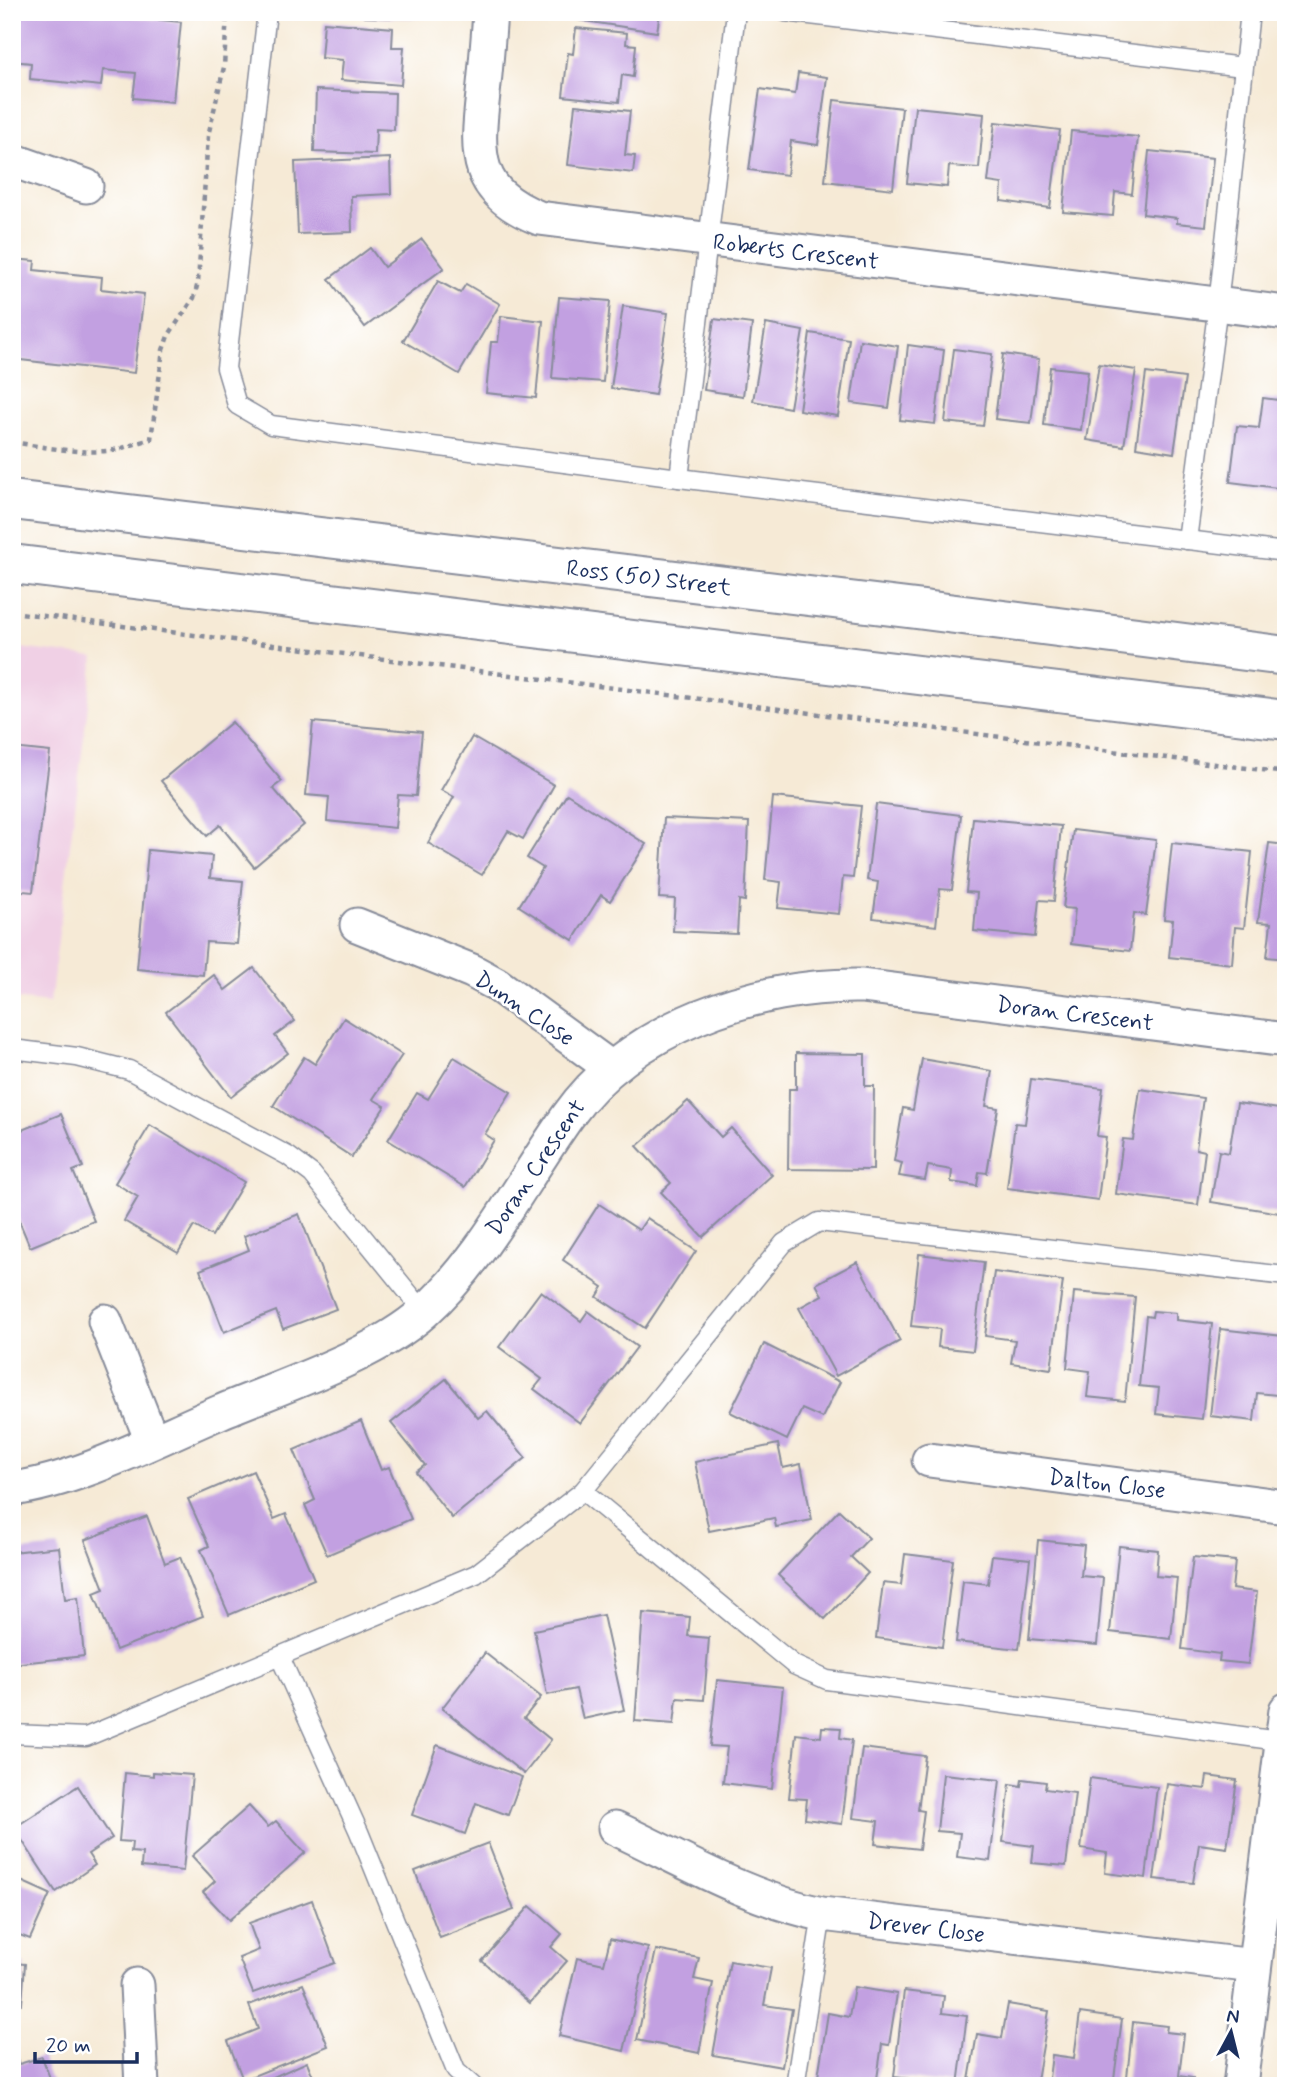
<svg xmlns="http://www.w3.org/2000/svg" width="1298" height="2098" font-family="Mynerve,sans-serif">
<rect width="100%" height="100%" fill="#fff"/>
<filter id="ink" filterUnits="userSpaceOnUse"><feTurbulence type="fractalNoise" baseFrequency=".0143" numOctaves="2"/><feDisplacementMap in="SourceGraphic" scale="14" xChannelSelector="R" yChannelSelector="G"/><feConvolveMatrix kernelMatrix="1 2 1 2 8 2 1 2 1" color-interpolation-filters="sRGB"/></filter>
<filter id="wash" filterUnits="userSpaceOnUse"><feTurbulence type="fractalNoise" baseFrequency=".00686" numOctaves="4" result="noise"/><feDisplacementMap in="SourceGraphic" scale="28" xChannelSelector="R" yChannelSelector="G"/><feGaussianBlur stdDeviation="1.57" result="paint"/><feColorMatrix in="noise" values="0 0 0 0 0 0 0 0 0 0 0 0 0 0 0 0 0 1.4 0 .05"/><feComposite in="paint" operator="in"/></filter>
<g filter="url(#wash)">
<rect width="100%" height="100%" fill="#f6ead6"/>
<!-- built -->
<path fill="#f0d0e5" d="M12 647 94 657 50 1003 12 999Z"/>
<g id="blocks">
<!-- building -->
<g fill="#c2a0e1">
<path d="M12 12H83L181 22 173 102 133 98 136 73 103 70 101 86 30 79 31 63 12 61Z"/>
<path d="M364 12H419L418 18 364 17Z"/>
<path d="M565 12H660L657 32 564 18Z"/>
<path d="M324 22 393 28 392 47H404L401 85 341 80 343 60 321 58Z"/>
<path d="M576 28 627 33 626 44 636 45 633 77 622 75 619 102 563 96 568 53 573 54Z"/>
<path d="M798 73 827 77 818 145 791 141 787 175 749 170 760 89 795 94Z"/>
<path d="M316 90 395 93 394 130 376 129 375 154 314 152Z"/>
<path d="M834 100 902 108 893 189 825 181Z"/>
<path d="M575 105 630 111 625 155 635 156 633 173 568 165Z"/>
<path d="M915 107 984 114 979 168 949 166 947 187 907 183Z"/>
<path d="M995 122 1060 130 1050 208 1001 201 1002 184 988 182Z"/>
<path d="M1071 131 1138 137 1132 194 1115 192 1113 216 1063 212Z"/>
<path d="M1149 151 1213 158 1206 226 1177 223V218L1143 214Z"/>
<path d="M390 158 391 194 351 196 352 232 298 234 295 162Z"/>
<path d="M422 239 444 268 365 327 329 279 370 248 384 267Z"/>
<path d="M12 259 35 261 34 270 102 277 101 289 144 294 134 373 12 359Z"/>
<path d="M438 281 460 293 466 284 500 304 459 374 403 341Z"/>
<path d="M559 297 610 301 603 382 552 378Z"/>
<path d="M623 306 668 313 655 395 611 388Z"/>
<path d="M501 316 543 321 536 398 486 393 491 342H498Z"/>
<path d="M714 319 752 324 743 396 704 390Z"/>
<path d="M766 324 803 331 790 408 753 401Z"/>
<path d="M810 333 849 339 838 416 799 410Z"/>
<path d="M860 340 898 346 889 408 851 403Z"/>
<path d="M908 345 944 350 935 424 900 420Z"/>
<path d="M954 349 992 354 983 426 945 422Z"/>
<path d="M1003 354 1039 359 1031 423 995 419Z"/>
<path d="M1099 364 1136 370 1124 446 1087 440Z"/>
<path d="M1050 367 1088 371 1081 430 1044 425Z"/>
<path d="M1146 373 1185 378 1174 453 1136 447Z"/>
<path d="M1263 398 1286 401V489L1230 482 1237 426 1259 428Z"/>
<path d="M232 722 282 781 273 788 304 825 254 867 220 825 207 836 161 781Z"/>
<path d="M313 722 422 732 416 796 398 795 395 828 327 821 329 797 306 795Z"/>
<path d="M472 737 554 785 523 839 508 831 482 875 428 843 454 797 441 790Z"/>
<path d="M12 748 50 752 33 892 12 890Z"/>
<path d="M567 794 646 844 610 901 601 895 573 940 519 906 543 868 527 858Z"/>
<path d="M773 797 861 806 853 878 843 877 839 914 778 908 781 882 765 880Z"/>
<path d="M876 804 961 815 952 890 940 889 936 926 873 918 878 882 867 880Z"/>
<path d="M664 818 749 822 745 901 739 900 737 934 673 931 675 899 659 898Z"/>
<path d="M973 818 1061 826 1054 901 1039 900 1035 937 974 931 977 893 966 892Z"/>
<path d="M1073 830 1156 840 1146 915 1134 913 1130 951 1071 944 1075 909 1063 908Z"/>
<path d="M1172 843 1252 852 1244 928 1235 927 1232 964 1169 957 1173 920 1164 919Z"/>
<path d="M1269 843 1286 845V959L1267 957 1271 923 1258 922Z"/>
<path d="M148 850 212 856 210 878 243 881 237 944 206 942 203 975 137 969Z"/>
<path d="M254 968 295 1021 275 1036 288 1053 231 1097 166 1012 214 975 225 990Z"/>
<path d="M344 1018 402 1055 373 1099 385 1106 352 1157 273 1106 304 1057 315 1064Z"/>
<path d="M796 1053 865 1054V1086H874L873 1170 788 1169 789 1089H796Z"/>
<path d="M454 1057 511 1092 485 1134 494 1140 465 1187 388 1140 417 1093 428 1099Z"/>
<path d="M922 1059 992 1071 986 1106 998 1108 987 1173 979 1172 977 1186 951 1182 952 1170 928 1166 925 1180 899 1176 902 1163 894 1161 903 1108 913 1110Z"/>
<path d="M1031 1079 1103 1088 1097 1136 1106 1137 1098 1200 1007 1188 1015 1123 1025 1124Z"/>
<path d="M1140 1089 1203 1098 1196 1149 1205 1151 1198 1205 1116 1194 1123 1139 1133 1140Z"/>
<path d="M688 1101 721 1137 731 1128 772 1175 703 1237 661 1192 671 1183 637 1146Z"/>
<path d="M1237 1103 1286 1110V1214L1211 1202 1219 1151 1229 1153Z"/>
<path d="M61 1114 83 1167 73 1171 94 1221 30 1247 12 1204V1134Z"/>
<path d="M150 1125 244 1182 212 1236 194 1226 178 1253 124 1221 138 1197 115 1183Z"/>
<path d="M599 1204 639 1230 647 1218 696 1251 645 1328 597 1297 603 1287 563 1260Z"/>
<path d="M299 1214 336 1309 283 1329 276 1311 224 1332 200 1270 249 1250 244 1236Z"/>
<path d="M919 1254 984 1262 973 1351 938 1347 940 1329 911 1326Z"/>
<path d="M857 1262 900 1341 836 1376 799 1308 822 1295 816 1284Z"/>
<path d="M994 1272 1063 1281 1051 1369 1011 1363 1015 1340 985 1336Z"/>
<path d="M541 1291 581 1321 588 1311 637 1347 580 1423 534 1389 542 1379 499 1347Z"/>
<path d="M1074 1292 1135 1297 1125 1401 1087 1397 1090 1371 1067 1368Z"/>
<path d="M1153 1311 1176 1313V1320L1212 1324 1202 1419 1156 1414 1159 1388 1139 1386 1146 1316 1152 1317Z"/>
<path d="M1220 1329 1283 1336 1277 1395 1257 1393 1254 1421 1210 1416Z"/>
<path d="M764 1344 840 1382 822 1418 802 1409 787 1440 730 1412Z"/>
<path d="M446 1379 478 1418 487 1411 526 1458 452 1518 416 1472 425 1465 391 1423Z"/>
<path d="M361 1421 381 1470 389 1467 411 1519 327 1555 305 1505 315 1500 294 1450Z"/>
<path d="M778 1444 783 1468 801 1464 812 1520 776 1527 774 1518 709 1531 695 1462Z"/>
<path d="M253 1471 274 1519 286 1514 314 1579 229 1615 201 1550 209 1546 188 1499Z"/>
<path d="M839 1510 869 1538 851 1557 868 1573 825 1619 778 1575Z"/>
<path d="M147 1516 165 1563 180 1557 203 1616 116 1650 94 1593 104 1589 85 1540Z"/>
<path d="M1038 1540 1084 1545 1081 1576 1103 1578 1097 1645 1029 1639Z"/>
<path d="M1119 1546 1158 1550 1156 1576 1177 1578 1171 1639 1110 1632Z"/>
<path d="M59 1547 65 1599 78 1597 84 1656 12 1664V1552Z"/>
<path d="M905 1554 953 1560 942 1647 876 1638 883 1583 901 1585Z"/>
<path d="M992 1555 1030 1559 1019 1649 956 1642 963 1581 988 1584Z"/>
<path d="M1193 1557 1235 1561 1232 1589 1257 1592 1248 1664 1219 1661 1220 1654 1182 1649Z"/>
<path d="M643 1613 690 1617 688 1636 709 1638 704 1700 677 1698 674 1724 635 1721Z"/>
<path d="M603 1615 624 1710 583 1719 576 1689 547 1695 534 1630Z"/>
<path d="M485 1653 541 1697 524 1718 551 1740 524 1774 442 1708Z"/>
<path d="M717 1680 783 1687 772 1789 723 1783 727 1747 710 1746Z"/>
<path d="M822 1727 841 1728 840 1738 852 1740 842 1824 805 1819 807 1799 789 1798 796 1734 821 1737Z"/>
<path d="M437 1745 522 1777 508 1815 476 1803 465 1834 412 1815Z"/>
<path d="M862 1748 925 1756 918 1810 924 1811 919 1849 875 1844 878 1821 853 1818Z"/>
<path d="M153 1772 192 1775 183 1871 141 1867 142 1853 131 1852 132 1842 119 1841 125 1773 153 1776Z"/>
<path d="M943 1774 1000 1780 990 1861 957 1857 960 1833 937 1831Z"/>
<path d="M1207 1776 1237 1780 1227 1848 1199 1844 1193 1883 1154 1879 1167 1784 1205 1789Z"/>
<path d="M1090 1778 1157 1787 1146 1878 1105 1873 1107 1853 1081 1849Z"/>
<path d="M1022 1779 1046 1782 1045 1789 1075 1793 1066 1866 1032 1863 1034 1846 1003 1842 1010 1784 1021 1786Z"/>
<path d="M78 1786 112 1838 88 1854 95 1865 56 1892 14 1828Z"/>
<path d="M249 1806 268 1827 276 1821 305 1853 229 1920 203 1892 215 1881 192 1856Z"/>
<path d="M488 1843 514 1910 440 1938 415 1871Z"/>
<path d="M12 1877 50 1894 30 1939 17 1934 12 1945Z"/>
<path d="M312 1900 335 1963 253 1993 239 1958 259 1950 249 1923Z"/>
<path d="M530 1906 562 1934 551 1947 567 1961 530 2003 482 1961Z"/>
<path d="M610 1939 648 1948 624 2051 559 2036 577 1958 604 1964Z"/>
<path d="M656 1950 699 1958 694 1979 713 1983 699 2053 637 2040Z"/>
<path d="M730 1961 771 1968 764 2005 792 2009 782 2067 713 2055Z"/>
<path d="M12 1963 25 1964 22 2004 12 2003Z"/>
<path d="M303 1984 328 2046 243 2080 228 2041 258 2029 249 2005Z"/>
<path d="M854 1987 897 1994 889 2045 882 2044 876 2086H835L817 2083 828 2013 849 2017Z"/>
<path d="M904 1991 944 1996 942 2013 967 2016 958 2085 894 2077Z"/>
<path d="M1008 2004 1049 2011 1036 2086H968L977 2034 1002 2038Z"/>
<path d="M1080 2013 1122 2019 1113 2086H1048L1052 2055 1074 2058Z"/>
<path d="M1133 2022 1167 2026 1166 2032 1184 2034 1179 2076 1193 2078 1192 2086H1126Z"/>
<path d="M12 2045 19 2064 42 2057 53 2086H12Z"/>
<path d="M307 2062 317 2086H253Z"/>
</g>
</g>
</g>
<g filter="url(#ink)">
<use href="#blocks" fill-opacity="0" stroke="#888c9a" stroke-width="2"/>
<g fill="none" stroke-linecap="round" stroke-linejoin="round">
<defs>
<g id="service">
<path d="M267 12 226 368 237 405 271 425 679 478 1286 552"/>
<path d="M785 12 1243 67"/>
<path d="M679 478 736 12"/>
<path d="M1187 540 1218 305 1250 12"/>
<path d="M12 1049 77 1057 129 1070 288 1156 312 1174 424 1312"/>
<path d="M583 1491 794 1665 827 1680 1286 1742"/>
<path d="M280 1657 359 1832 456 2071 473 2086"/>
<path d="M12 1734 86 1737 476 1574 583 1491 784 1243 819 1222 1286 1276"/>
<path d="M795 2086 822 1914"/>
</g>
<g id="minor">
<path d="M490 12C488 40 486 67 483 94 476 155 474 192 539 218L1286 313"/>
<path d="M12 160 86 186"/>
<path d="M357 925 472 971 496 984 611 1068"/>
<path d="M105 1321 152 1441"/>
<path d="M929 1460 1286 1507"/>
<path d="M12 1489C80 1480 156 1439 220 1412 282 1386 375 1356 424 1312 484 1258 521 1182 568 1116 631 1027 756 984 862 986L1286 1040"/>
<path d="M615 1828C683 1860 749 1899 822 1914L1254 1966"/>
<path d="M137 1985 142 2086"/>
<path d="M1240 2086 1286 1710"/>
</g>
<g id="tertiary">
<path d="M12 500 916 609 1286 656"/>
<path d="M12 564 1286 720"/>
</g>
</defs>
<!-- service casing -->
<use href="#service" stroke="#888c9a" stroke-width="21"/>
<!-- minor casing -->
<use href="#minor" stroke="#888c9a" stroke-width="37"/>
<!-- tertiary casing -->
<use href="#tertiary" stroke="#888c9a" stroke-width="42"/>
<!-- path -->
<g stroke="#888c9a" stroke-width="4.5" stroke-dasharray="5 5" stroke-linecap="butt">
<path d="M12 442C46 447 85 456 119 449 129 446 140 442 151 439L163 350 168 336 194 298 198 282 208 136 224 67 227 12"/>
<path d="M12 612 1286 773"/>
</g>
<!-- service -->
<use href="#service" stroke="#fff" stroke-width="18"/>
<!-- minor -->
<use href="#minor" stroke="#fff" stroke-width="33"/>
<!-- tertiary -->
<use href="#tertiary" stroke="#fff" stroke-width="38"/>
</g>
</g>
<g text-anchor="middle" stroke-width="5" stroke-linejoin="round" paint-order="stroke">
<!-- street labels -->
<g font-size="23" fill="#1b2f5e" stroke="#fff">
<text transform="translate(796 251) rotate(7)" y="8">Roberts Crescent</text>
<text transform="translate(649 577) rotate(7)" y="8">Ross (50) Street</text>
<text transform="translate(525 1008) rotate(34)" y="8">Dunn Close</text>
<text transform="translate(1075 1013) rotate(7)" y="8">Doran Crescent</text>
<text transform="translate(535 1167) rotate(-56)" y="8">Doran Crescent</text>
<text transform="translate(1107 1483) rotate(7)" y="8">Dalton Close</text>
<text transform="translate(926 1927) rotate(7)" y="8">Drever Close</text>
</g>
</g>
<!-- margin -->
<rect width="1298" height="2098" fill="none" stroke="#fff" stroke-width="42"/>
<!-- north arrow -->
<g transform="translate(1231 2032) rotate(7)" stroke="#ffffff" stroke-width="5" paint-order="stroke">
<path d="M0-5L12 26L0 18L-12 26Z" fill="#1b2f5e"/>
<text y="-10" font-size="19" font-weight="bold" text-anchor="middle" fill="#1b2f5e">N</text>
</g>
<!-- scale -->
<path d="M35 2052v10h102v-10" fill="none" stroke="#1b2f5e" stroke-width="3.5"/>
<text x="46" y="2052" font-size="21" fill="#1b2f5e" stroke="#ffffff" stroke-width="5" paint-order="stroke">20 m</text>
</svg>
